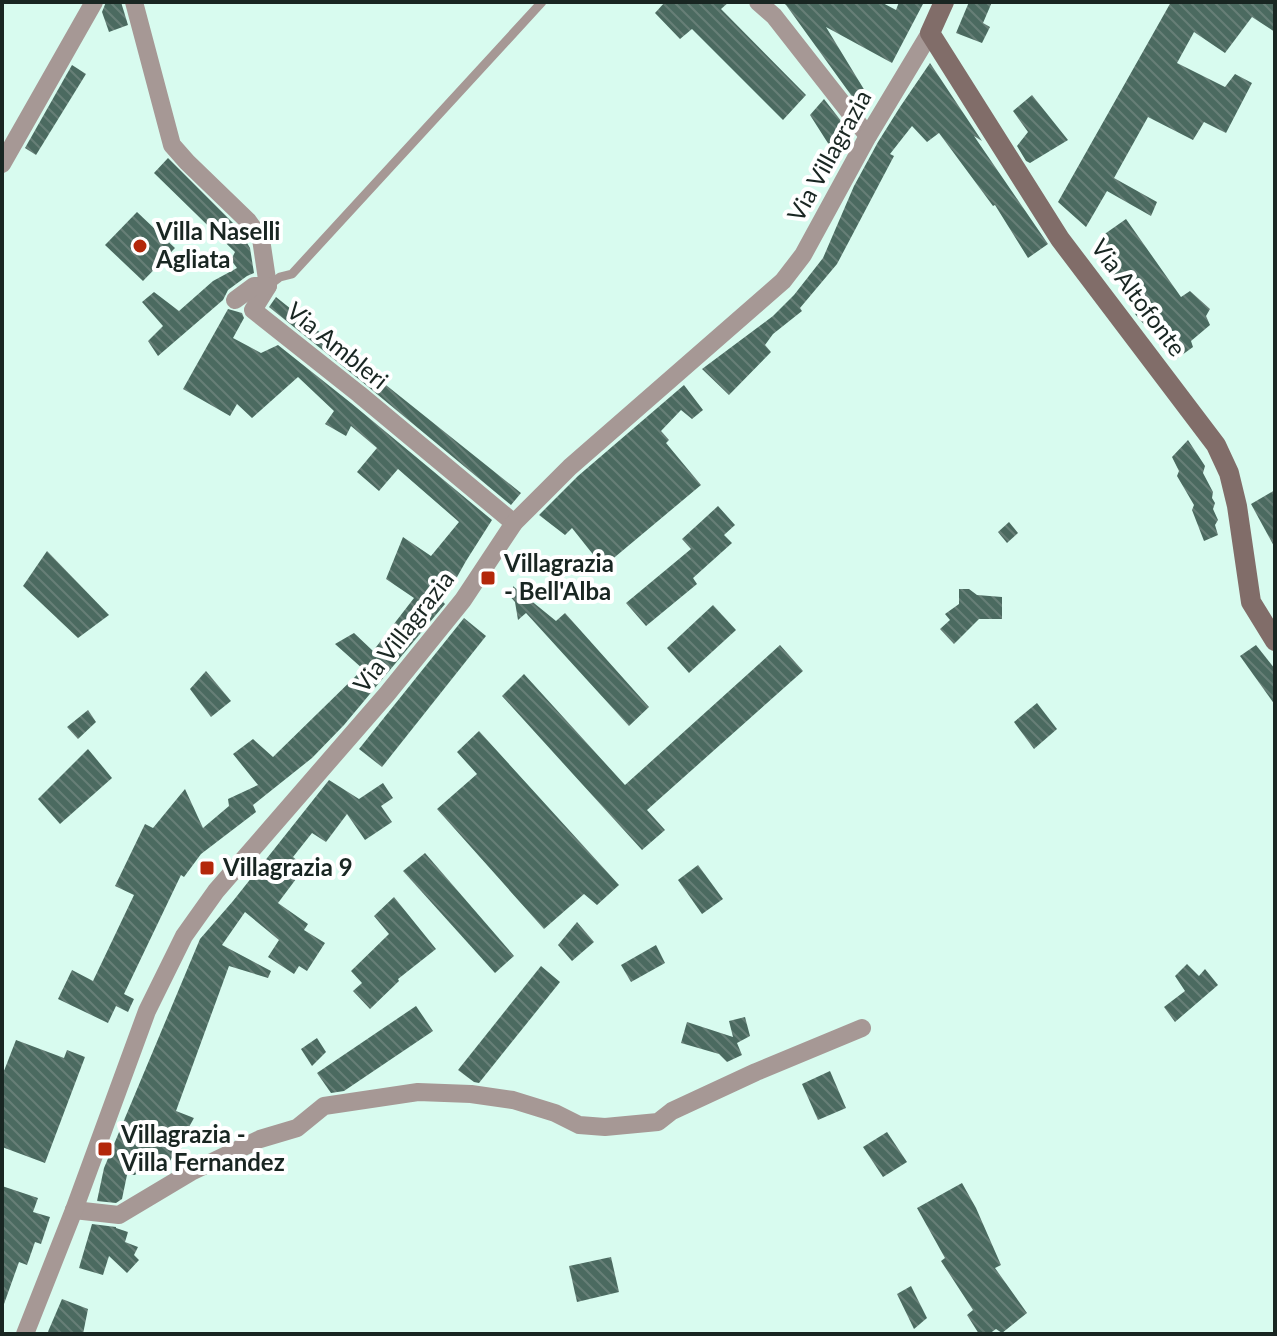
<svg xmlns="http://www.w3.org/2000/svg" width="1277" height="1336" font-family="Lato,sans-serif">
<defs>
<pattern id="building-back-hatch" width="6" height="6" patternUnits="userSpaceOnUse" patternTransform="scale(2)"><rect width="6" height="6" fill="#4b6a60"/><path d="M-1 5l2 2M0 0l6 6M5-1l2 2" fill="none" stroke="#677f77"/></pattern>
</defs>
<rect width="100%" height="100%" fill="#d8fbef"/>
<!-- building -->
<g fill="url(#building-back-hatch)">
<path d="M106 2H121L128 25 109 32 102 12Z"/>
<path d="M665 2H729L721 9 806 95 783 120 692 29 680 39 655 13Z"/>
<path d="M782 2H881L896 10 899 2H924L892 63 826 27 865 91 856 102 786 5Z"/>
<path d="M969 2H992L983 23 990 27 982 43 956 33Z"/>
<path d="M1171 2H1275V32L1252 17 1225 53 1194 32 1177 63 1225 87 1235 74 1252 83 1226 133 1204 122 1193 140 1148 117 1114 178 1157 202 1151 216 1107 191 1086 227 1058 202Z"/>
<path d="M930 63 982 141 974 136 1048 244 1028 258 995 205 993 206 939 133 927 142 912 126 890 154 894 156 837 264 800 308 802 311 773 334 765 345 771 352 729 395 702 369 773 316 794 295 823 258 854 186 878 142 900 107Z"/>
<path d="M72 65 86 74 36 155 25 148Z"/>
<path d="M1032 95 1068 140 1030 163 1026 161 1017 146 1028 132 1013 111Z"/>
<path d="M824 99 845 126 842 130 849 146 838 159 810 115Z"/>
<path d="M168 158 239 229 250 248 254 273 247 276 228 290 223 300 158 356 148 341 163 326 142 302 154 292 179 311 213 281 237 268 231 260 235 252 154 173Z"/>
<path d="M137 212 175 248 143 281 105 245Z"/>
<path d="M1126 219 1181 297 1190 291 1210 309 1206 316 1210 325 1191 341 1193 347 1175 360 1135 314 1138 311 1096 252 1106 244 1099 238Z"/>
<path d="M276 297 521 493 511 505 366 385 269 307Z"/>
<path d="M228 309 242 313 244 318 233 338 261 353 278 345 351 403 492 520 466 561 443 602 445 604 344 725 312 758 253 805 256 812 201 854 184 877 181 875 124 994 134 999 128 1012 116 1006 108 1023 58 999 72 970 93 981 134 895 115 886 145 824 153 828 185 789 203 828 229 806 228 799 258 785 233 754 253 739 273 757 363 669 335 644 354 633 373 651 414 598 386 579 403 537 431 556 459 522 398 469 379 491 357 472 377 448 351 426 346 436 325 424 334 411 298 377 252 418 237 404 230 416 183 389Z"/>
<path d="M684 385 703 410 692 419 681 410 661 431 669 440 666 443 701 485 603 567 572 528 565 535 539 515 578 476Z"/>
<path d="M1188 440 1205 466 1203 473 1213 492 1212 498 1215 503 1213 509 1218 520 1215 525 1218 535 1204 541 1192 510 1194 505 1177 476 1179 471 1172 457Z"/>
<path d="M1275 490V548L1251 504Z"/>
<path d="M718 506 735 525 724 535 732 543 693 578 697 584 646 626 626 603 691 549 682 539Z"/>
<path d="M1009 522 1018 533 1007 543 998 532Z"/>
<path d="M47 551 109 615 78 638 23 586Z"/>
<path d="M513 586 556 621 565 613 649 707 629 726 526 613 518 620 515 602 508 594 513 589Z"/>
<path d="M959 589H969L977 595 1002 597V619H979L954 644 940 629 950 620 945 614 959 604Z"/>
<path d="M713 605 736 630 689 673 667 648Z"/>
<path d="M464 618 486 636 382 767 359 749Z"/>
<path d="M780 645 803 671 647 810 665 830 642 850 502 696 524 674 625 785Z"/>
<path d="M1256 645 1275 669V705L1240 656Z"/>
<path d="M206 671 231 701 211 717 190 689Z"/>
<path d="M1037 703 1057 729 1034 749 1014 722Z"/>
<path d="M88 710 96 722 78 739 67 727Z"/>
<path d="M479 731 619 885 597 905 584 894 544 929 437 809 477 774 457 752Z"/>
<path d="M88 749 112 778 60 824 38 799Z"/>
<path d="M329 780 359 799 383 783 393 798 381 806 392 822 365 840 347 814 326 842 312 833 293 857 305 867 278 903 308 924 304 930 325 943 307 971 299 966 294 974 268 957 279 940 245 912 222 945 271 971 268 978 229 966 176 1111 194 1118 170 1161 154 1155 135 1175H127L122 1199 116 1203 97 1201 104 1168 200 939 233 901Z"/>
<path d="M425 853 514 956 495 973 403 871Z"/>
<path d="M698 865 723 899 702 914 678 880Z"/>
<path d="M394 897 436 949 398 979 399 981 370 1009 353 991 362 983 351 971 389 934 374 916Z"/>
<path d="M577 922 594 942 572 961 558 945Z"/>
<path d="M656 945 665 963 631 982 621 965Z"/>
<path d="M1187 964 1199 976 1205 969 1218 985 1175 1022 1164 1007 1185 991 1175 976Z"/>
<path d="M541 966 560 982 479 1083 474 1082 458 1070Z"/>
<path d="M416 1006 433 1031 344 1091 331 1093 317 1073Z"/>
<path d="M745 1017 750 1036 737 1043 742 1055 727 1062 719 1054 681 1043 687 1022 733 1037 729 1021Z"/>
<path d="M317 1038 326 1052 312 1066 301 1049Z"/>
<path d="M16 1040 64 1058 67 1050 85 1057 45 1163 2 1147V1076Z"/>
<path d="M830 1071 846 1108 818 1120 802 1084Z"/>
<path d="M887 1132 907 1162 883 1177 863 1147Z"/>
<path d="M962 1183 976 1208 1001 1265 995 1268 1027 1313 1002 1333 996 1329 989 1334H979L967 1315 973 1310 941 1261 945 1258 917 1208Z"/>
<path d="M2 1186 38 1198 33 1212 50 1217 41 1244 35 1242 27 1265 19 1262 4 1304H2Z"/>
<path d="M92 1224 116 1227V1228L128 1232 125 1242 138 1247 134 1255 139 1260 127 1273 109 1256 103 1275 79 1268Z"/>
<path d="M611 1257 619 1292 577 1302 569 1266Z"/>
<path d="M911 1286 927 1318 914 1329 897 1294Z"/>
<path d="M62 1299 88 1309 83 1334H47Z"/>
</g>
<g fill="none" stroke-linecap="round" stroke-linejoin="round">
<!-- lane -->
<path stroke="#a69895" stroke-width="9" d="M268 286 280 277 292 274 542 2"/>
<!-- street -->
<g stroke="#a69895" stroke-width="18">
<path d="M134 2 172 145 187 162 248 221 261 239 268 286 253 310 359 394 514 523"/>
<path d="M758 2 774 16 868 136"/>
<path d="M2 164 94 2"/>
<path d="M235 300 254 286H268"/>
<path d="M74 1210 119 1215 191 1172 260 1139 297 1128 324 1106 418 1092 471 1094 513 1100 555 1113 579 1125 605 1127 658 1122 672 1111 756 1072 862 1028"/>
<path d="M25 1334 74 1210 147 1011 184 936 216 891 387 694 463 600 514 523 570 467 783 281 803 255 868 136 930 33"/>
</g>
<!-- secondary -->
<path stroke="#816d69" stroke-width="20" d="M944 2 930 33 1060 239 1216 445 1229 473 1237 506 1251 602 1275 641"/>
</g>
<!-- markers -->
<g fill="#b3270a" stroke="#fff" stroke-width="3">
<circle cx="140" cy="246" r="8"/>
<rect x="480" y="570" width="16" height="16" rx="4"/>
<rect x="199" y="860" width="16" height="16" rx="4"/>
<rect x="97" y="1141" width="16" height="16" rx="4"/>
</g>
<g text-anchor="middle" stroke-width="8" stroke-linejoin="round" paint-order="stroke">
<!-- street labels -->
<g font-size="24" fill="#192622" stroke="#fff">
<text transform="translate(830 156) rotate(-61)" y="8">Via Villagrazia</text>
<text transform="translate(1138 298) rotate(53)" y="8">Via Altofonte</text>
<text transform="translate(337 346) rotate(39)" y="8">Via Ambleri</text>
<text transform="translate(404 632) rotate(-52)" y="8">Via Villagrazia</text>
</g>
<!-- poi labels -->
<g font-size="24" font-weight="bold" fill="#192622" stroke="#fff" text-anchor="start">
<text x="156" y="240">Villa Naselli<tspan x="156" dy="28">Agliata</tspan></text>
<text x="504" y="572">Villagrazia<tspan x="504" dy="28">- Bell'Alba</tspan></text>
<text x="223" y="876">Villagrazia 9</text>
<text x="121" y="1143">Villagrazia -<tspan x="121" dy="28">Villa Fernandez</tspan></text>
</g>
</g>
<!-- border -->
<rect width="1277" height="1336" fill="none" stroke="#192622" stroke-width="8"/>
</svg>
